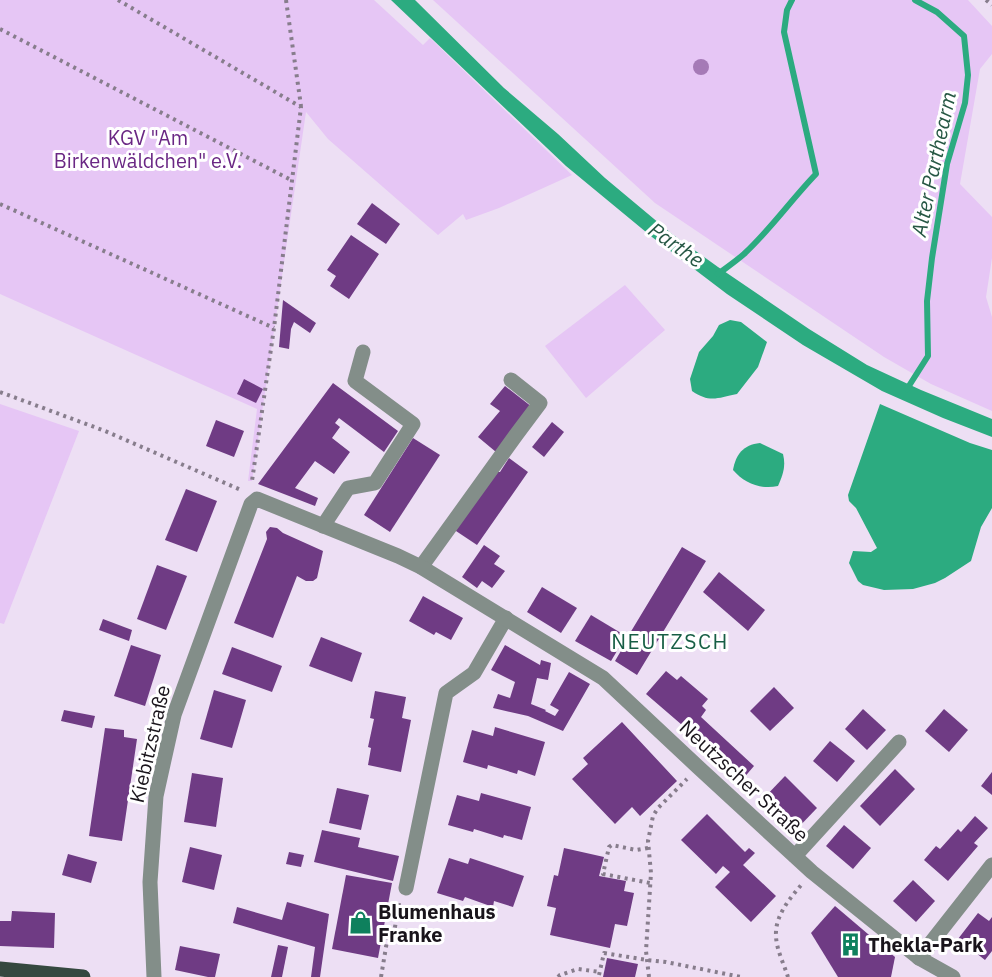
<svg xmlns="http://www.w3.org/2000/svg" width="992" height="977" font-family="'IBM Plex Sans',sans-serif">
<rect width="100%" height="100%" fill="#eddff4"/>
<!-- green -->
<g fill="#e6c6f5">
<path d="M0 0H374L423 45 430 38 572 175 499 208 466 220 463 214 438 235 328 139 306 112 252 481H248L257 409 0 294Z"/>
<path d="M433 0H968L992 26V54L980 69 960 184 992 217V258L986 297 992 317V411L931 384 884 357 655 203Z"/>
<path d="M625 285 665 330 586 398 545 346Z"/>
<path d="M0 404 79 431 4 624 0 623Z"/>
</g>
<!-- water -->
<g fill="#2cab80">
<path d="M391 0H415L504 88 558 134 605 178 672 234 718 267 809 329 867 365 921 390 992 419V437L943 418 882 391 803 345 727 294 652 237 566 166Z"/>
<path d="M730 320 741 322 767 342 758 367 737 394C718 398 709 403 692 391L690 379 699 352 713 336 719 325Z"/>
<path d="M880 404 970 443 992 450V508L981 527 971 561 945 578 935 583 913 589 884 590 863 585 858 581 849 563 853 551 871 552 877 548 856 508 849 501 848 495Z"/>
<path d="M760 443 783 454C786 466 783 475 778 486 761 490 744 483 733 470 736 454 743 445 760 443Z"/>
</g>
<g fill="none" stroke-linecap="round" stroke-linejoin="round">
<!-- stream -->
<g stroke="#2cab80" stroke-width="6">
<path d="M718 274C726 268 736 261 744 254 770 230 791 200 816 174L784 32 787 10 792 0"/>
<path d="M907 389 928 356 927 301 932 258 947 164 965 103 968 75 964 36 937 12 915 0"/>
</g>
</g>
<!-- building -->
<g fill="#6f3b84">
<path d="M372 203 400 224 386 244 357 224Z"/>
<path d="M351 235 379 254 349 299 330 286 336 276 327 270Z"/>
<path d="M283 300 316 323 310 333 294 322 291 329 289 349 279 347Z"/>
<path d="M244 379 263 389 256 403 237 394Z"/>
<path d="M333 383 398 431 384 452 339 418 335 423 340 427 332 438 350 452 334 474 315 461 295 488 318 498 315 506 258 484Z"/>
<path d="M505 386 532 407 496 452 478 437 500 411 490 404Z"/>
<path d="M216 420 244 431 234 457 206 446Z"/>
<path d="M552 422 564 432 544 457 532 447Z"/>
<path d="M413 438 440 455 390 532 364 515Z"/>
<path d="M509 458 528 472 477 545 453 529 493 472H500Z"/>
<path d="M186 489 217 501 197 552 165 540Z"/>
<path d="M270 527 277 528 283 533 323 551 317 578 313 581H306L297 576 273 638 234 623 267 539 266 532Z"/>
<path d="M484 545 500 556 494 564 505 571 492 588 482 581 477 588 462 577Z"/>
<path d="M682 547 706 561 637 675 615 661 625 644 624 643Z"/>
<path d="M157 565 187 576 166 630 137 619Z"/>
<path d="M719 572 765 610 748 631 703 592Z"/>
<path d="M542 587 577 608 561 633 527 612Z"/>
<path d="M423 596 463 618 451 640 436 632 434 635 409 621Z"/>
<path d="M591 615 626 636 611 661 575 641Z"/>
<path d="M103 619 132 630 129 641 99 630Z"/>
<path d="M321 637 362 653 352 682 309 666Z"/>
<path d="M131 645 161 655 145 706 114 696Z"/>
<path d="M505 645 540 665 541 660 551 663 548 680 537 678 531 704 546 710 545 711 555 716 559 710 550 705 569 672 590 684 563 731 528 716 493 708 498 694 510 698 515 682 491 670Z"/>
<path d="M232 647 282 666 272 692 222 674Z"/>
<path d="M666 671 677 680 681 676 708 699 702 706 706 710 701 717 754 766 742 780 689 731 646 694Z"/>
<path d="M774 687 794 708 770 731 750 711Z"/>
<path d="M214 690 246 700 232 748 200 739Z"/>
<path d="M375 691 406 697 402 718 411 720 401 772 368 765 371 748 368 747 374 719 370 718Z"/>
<path d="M863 709 886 730 867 750 845 729Z"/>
<path d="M944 709 968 730 949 752 925 731Z"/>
<path d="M64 710 95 716 92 728 61 721Z"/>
<path d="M622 722 677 781 640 816 632 807 615 824 572 779 588 764 583 758Z"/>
<path d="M495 727 545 742 535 776 518 770 517 774 488 765 487 769 463 762 472 730 493 736Z"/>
<path d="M105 728 124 730V737L137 739 122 841 89 836Z"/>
<path d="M830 741 855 761 837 782 813 761Z"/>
<path d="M895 769 915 789 880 826 860 806Z"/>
<path d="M992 772V795L981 786Z"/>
<path d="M192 773 223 778 216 827 184 822Z"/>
<path d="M785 776 817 808 794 832 762 800Z"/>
<path d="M337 788 369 795 361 830 329 823Z"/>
<path d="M481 793 531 807 522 840 504 835 503 838 474 829 473 832 448 825 457 795 479 801Z"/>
<path d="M707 814 745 852 749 848 755 853 743 865 776 896 751 922 715 887 730 872 723 866 716 874 681 840Z"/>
<path d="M975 816 988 828 974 843 978 846 948 881 924 860 936 846 940 849 958 829 961 832Z"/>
<path d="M844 825 871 848 853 869 826 846Z"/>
<path d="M322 830 360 838 358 847 399 856 393 881 314 862Z"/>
<path d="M190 847 222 855 214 890 182 882Z"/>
<path d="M564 848 604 857 599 876 626 881 624 891 634 893 627 926 615 924 610 948 550 935 556 908 547 906 554 875 558 876Z"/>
<path d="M289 852 304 855 301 867 286 864Z"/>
<path d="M68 854 97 862 91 883 62 875Z"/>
<path d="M449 858 468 864 470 858 524 876 513 907 494 901 493 907 465 897 463 901 437 893Z"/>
<path d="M346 875 392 883 378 958 332 949Z"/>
<path d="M913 880 935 901 916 922 893 901Z"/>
<path d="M287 902 329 914 320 977H311L315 947 233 923 237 907 282 920Z"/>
<path d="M835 906 895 957 891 977H838L811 933Z"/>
<path d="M12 911 55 913 54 948 0 946V921H11Z"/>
<path d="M978 913 989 921 992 917V951L985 960 958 939Z"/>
<path d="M278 945 288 947 282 977H271Z"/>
<path d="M180 946 220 954 215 977H208L175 970Z"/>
<path d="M607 958 638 964 635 977H603Z"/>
</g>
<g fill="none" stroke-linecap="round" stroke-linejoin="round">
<!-- path -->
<g stroke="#877d8c" stroke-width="4" stroke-dasharray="3 4.5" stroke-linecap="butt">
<path d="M118 0 301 107 274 328 252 481 253 484"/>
<path d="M286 0 301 106"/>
<path d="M986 0 992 5"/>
<path d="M0 29 293 181"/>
<path d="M0 204 274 328"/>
<path d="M0 392 105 431 241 490"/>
<path d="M648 848 636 850 612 845 609 847 603 874 650 883"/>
<path d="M599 975 604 953 647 960 666 962 741 977"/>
<path d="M381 977 387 941 394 933 399 903"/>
<path d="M558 977 560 975 578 969 600 972"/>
<path d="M649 977 646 951 651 873 648 841 653 816 658 808 687 779"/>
<path d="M788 977C784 964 776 949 776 935 775 916 790 898 802 884"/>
</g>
<!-- minor -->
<g stroke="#838e89" stroke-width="15">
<path d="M323 526 348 488 375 483 413 424 355 381 363 352"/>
<path d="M421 567 516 435 540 403 511 380"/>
<path d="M795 856 899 742"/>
<path d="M406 888 446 693 474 673 506 618"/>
<path d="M919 958 992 865"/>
<path d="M154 977 150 882 156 796 174 715 251 504 257 499 398 556 421 567 603 678 698 767 812 872 919 958 953 977"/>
</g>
<!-- major -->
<path stroke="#35483f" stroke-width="15" d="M0 969 83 977"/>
</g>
<!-- trees -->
<circle fill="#a57ab6" cx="701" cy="67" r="8"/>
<!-- icons -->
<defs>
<symbol id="shop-bare" viewBox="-9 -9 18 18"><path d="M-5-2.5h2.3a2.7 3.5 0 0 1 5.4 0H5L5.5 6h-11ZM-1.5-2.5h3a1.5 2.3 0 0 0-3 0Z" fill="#0e805d" stroke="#fff" stroke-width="2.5" paint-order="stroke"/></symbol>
<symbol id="building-bare" viewBox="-9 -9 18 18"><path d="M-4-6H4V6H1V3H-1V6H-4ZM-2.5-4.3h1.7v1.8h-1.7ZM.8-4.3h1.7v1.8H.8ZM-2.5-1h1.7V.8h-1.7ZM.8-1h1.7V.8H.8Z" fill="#0e805d" stroke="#fff" stroke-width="2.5" paint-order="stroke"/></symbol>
</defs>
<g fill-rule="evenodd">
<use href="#shop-bare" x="344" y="906" width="33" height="33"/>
<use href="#building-bare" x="834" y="928" width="33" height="33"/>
</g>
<g text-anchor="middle" stroke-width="6" stroke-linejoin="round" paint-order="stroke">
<!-- park labels -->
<g font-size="20" fill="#6a2784" stroke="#fff">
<text x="148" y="145">KGV "Am<tspan x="148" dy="23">Birkenwäldchen" e.V.</tspan></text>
</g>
<!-- street labels -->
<g font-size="20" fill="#19141b" stroke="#fff">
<text transform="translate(150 744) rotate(-77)" y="7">Kiebitzstraße</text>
<text transform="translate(744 781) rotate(43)" y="7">Neutzscher Straße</text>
</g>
<!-- poi labels -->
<g font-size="20" font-weight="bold" fill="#19141b" stroke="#fff" text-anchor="start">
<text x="378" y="919">Blumenhaus<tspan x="378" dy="23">Franke</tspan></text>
<text x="868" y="952">Thekla-Park</text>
</g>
<!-- water labels -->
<g font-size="21" font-style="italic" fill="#265744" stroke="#fff">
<text transform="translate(934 164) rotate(-78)" y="7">Alter Parthearm</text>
<text transform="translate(676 245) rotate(35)" y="7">Parthe</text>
</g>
<!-- neighbourhood labels -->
<g font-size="21" letter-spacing="1.5" fill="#175e45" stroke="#fff">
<text x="670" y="649">NEUTZSCH</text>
</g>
</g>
</svg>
